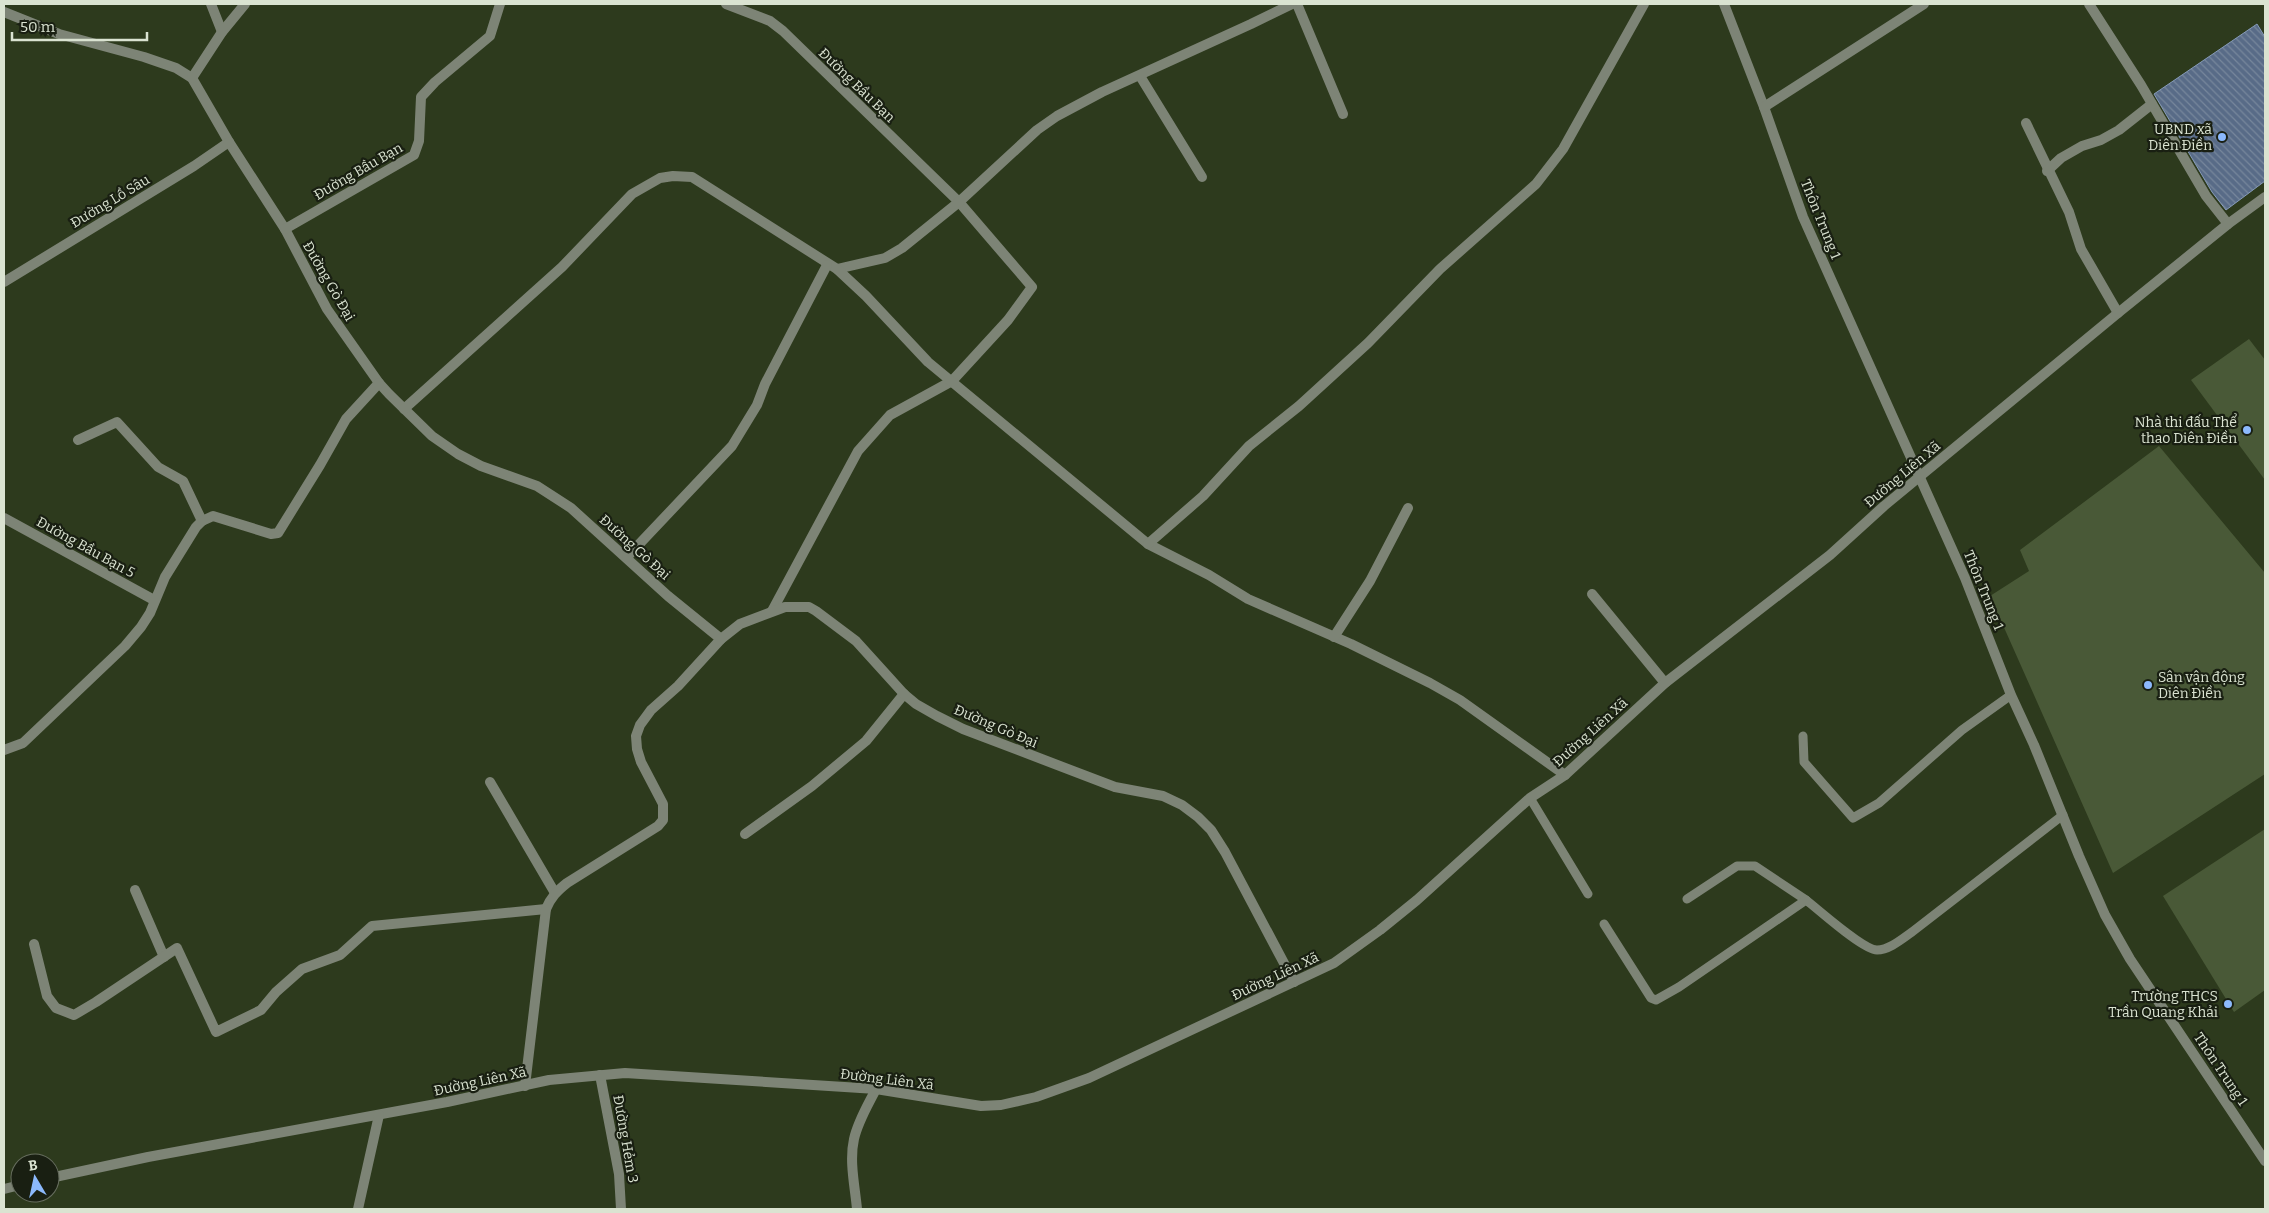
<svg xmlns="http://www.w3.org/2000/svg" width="2269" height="1213" font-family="Bitter,serif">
<defs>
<pattern id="building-back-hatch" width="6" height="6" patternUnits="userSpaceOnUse" patternTransform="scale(1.25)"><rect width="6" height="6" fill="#586b87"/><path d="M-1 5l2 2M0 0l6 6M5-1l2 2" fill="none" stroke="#77879c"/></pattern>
</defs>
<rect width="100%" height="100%" fill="#2d3a1d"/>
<!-- pitch -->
<g fill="#495937">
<path d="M2249 339 2265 360V480L2191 380Z"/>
<path d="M2159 446 2265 573V774L2113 873 1990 596 2029 571 2020 550Z"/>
<path d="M2265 829V990L2234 1012 2163 896Z"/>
</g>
<!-- building -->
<path fill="url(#building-back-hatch)" stroke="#869bb9" d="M2257 24 2265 37V181L2226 210 2212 192 2154 94Z"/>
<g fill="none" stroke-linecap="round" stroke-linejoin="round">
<!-- service -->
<g stroke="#7d8476" stroke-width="9">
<path d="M1803 736 1804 762 1853 818 1879 803 1962 730 2011 695"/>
<path d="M1530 798 1588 894"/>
<path d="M1687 899 1737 866H1755L1806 900"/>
<path d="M1604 924 1651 998 1656 1000 1679 987 1806 900C1819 910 1863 950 1877 950 1889 950 1902 939 1912 932L2063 815"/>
</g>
<!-- minor -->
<g stroke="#7d8476" stroke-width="10">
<path d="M211 4 222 32"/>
<path d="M726 4 770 21 783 31 959 202 1032 287 1008 320 952 381 890 415 858 451 772 611"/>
<path d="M1297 4 1343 114"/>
<path d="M1724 4 1764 107 1803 217 1965 578 2011 695 2034 745 2079 856 2105 915 2130 959 2265 1161"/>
<path d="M2089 4 2141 85 2206 196 2228 224"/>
<path d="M4 12 59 34 144 57 176 68 192 78 229 142 285 229 327 309 379 383 389 394 432 436 458 454 481 466 537 486 571 508 668 596 721 639"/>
<path d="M1140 76 1202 177"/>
<path d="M192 78 222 32 245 4"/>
<path d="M1764 107 1924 4"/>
<path d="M2026 123 2069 212 2081 249 2118 313"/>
<path d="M2047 171 2061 158 2082 146 2101 140 2119 130 2152 104"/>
<path d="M285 229 414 155 419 141 421 97 435 82 490 36 500 4"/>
<path d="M837 269 885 258 902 248 959 202 1037 130 1057 116 1102 92 1251 24 1292 4"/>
<path d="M4 282 194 166 229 142"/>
<path d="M404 409 562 267 632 194 660 178 673 176 692 177 837 269 866 296 928 362 1148 544 1209 575 1248 599 1351 644 1430 683 1460 700 1565 775"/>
<path d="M78 440 117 422 158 467 183 481 202 521"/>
<path d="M4 518 154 600"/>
<path d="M1148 544 1203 496 1249 446 1299 406 1368 343 1440 269 1536 184 1563 149 1644 4"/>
<path d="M627 557 732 446 757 405 765 384 827 265"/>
<path d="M1592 594 1665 683"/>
<path d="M1334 637 1370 581 1408 508"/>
<path d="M4 750 23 743 125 646 141 627 150 613 165 577 196 527 202 521 213 516 271 534 278 533 320 465 346 419 379 383"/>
<path d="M490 782 555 893"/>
<path d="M745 834 812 786 866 741 904 694"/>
<path d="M135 890 164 957"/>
<path d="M34 944 47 996 56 1008 74 1015 96 1002 177 948 216 1032 261 1010 276 992 302 969 340 955 372 926 546 909"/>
<path d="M600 1075 619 1174 621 1209"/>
<path d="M525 1086 546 909C551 897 557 891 567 883L658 826 663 820V804L641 762 637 749 636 736 640 725 651 710 678 686 721 639 740 624 785 607H809L816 611 856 641 904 694 916 704 937 716 963 729 1115 787 1163 796 1182 805 1198 817 1211 830 1225 852 1294 982"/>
<path d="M50 1178 148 1157 447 1102 549 1080 625 1073 876 1089 981 1106 1001 1105 1036 1097 1089 1078 1334 963 1380 930 1417 900 1530 798 1565 775 1665 683 1830 555 1884 506 2118 313 2228 224 2265 197"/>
<path d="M4 1189 20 1185"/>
<path d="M358 1209 379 1115"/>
<path d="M857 1209C855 1187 849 1161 854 1139 858 1121 868 1105 876 1089"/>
</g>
</g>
<!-- markers -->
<g fill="#8cb9fc" stroke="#191f12" stroke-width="2">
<circle cx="2222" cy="137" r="5"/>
<circle cx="2247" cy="430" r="5"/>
<circle cx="2148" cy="685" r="5"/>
<circle cx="2228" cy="1004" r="5"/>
</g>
<g text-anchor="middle" stroke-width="4.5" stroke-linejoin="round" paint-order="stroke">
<!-- street labels -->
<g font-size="14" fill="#dae3d1" stroke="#191f12">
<text transform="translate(857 85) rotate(44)" y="5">Đường Bầu Bạn</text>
<text transform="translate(358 171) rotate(-30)" y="5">Đường Bầu Bạn</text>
<text transform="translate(110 201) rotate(-31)" y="5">Đường Lồ Sâu</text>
<text transform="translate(1821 219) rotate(68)" y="5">Thôn Trung 1</text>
<text transform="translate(329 281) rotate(60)" y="5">Đường Gò Đại</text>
<text transform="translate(1902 474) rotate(-40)" y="5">Đường Liên Xã</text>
<text transform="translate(86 547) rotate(29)" y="5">Đường Bầu Bạn 5</text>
<text transform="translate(635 547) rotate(42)" y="5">Đường Gò Đại</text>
<text transform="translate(1984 590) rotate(68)" y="5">Thôn Trung 1</text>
<text transform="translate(996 726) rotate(23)" y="5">Đường Gò Đại</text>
<text transform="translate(1590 732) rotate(-42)" y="5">Đường Liên Xã</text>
<text transform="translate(1275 976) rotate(-25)" y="5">Đường Liên Xã</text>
<text transform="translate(2221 1069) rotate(56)" y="5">Thôn Trung 1</text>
<text transform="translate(887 1079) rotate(7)" y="5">Đường Liên Xã</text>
<text transform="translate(480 1081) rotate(-12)" y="5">Đường Liên Xã</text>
<text transform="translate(626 1139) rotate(80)" y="5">Đường Hẻm 3</text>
</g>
<!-- poi labels -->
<g font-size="14" fill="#dae3d1" stroke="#191f12" text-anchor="end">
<text x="2212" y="134">UBND xã<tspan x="2212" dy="16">Diên Điền</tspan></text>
<text x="2237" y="427">Nhà thi đấu Thể<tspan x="2237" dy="16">thao Diên Điền</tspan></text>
<text x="2158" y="682" text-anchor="start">Sân vận động<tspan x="2158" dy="16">Diên Điền</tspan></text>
<text x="2218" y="1001">Trường THCS<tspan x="2218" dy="16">Trần Quang Khải</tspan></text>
</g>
</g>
<!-- border -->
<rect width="2269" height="1213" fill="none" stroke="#dae3d1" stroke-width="10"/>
<!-- north arrow -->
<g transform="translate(35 1178) rotate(351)"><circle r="24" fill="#191f12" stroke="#666d5e"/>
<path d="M0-4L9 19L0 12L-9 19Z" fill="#8cb9fc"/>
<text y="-8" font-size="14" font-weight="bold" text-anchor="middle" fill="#dae3d1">B</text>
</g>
<!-- scale -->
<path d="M12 32v8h135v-8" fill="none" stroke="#dae3d1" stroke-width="2.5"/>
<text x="20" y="32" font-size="15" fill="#dae3d1" stroke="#191f12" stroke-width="4" paint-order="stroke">50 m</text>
</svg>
